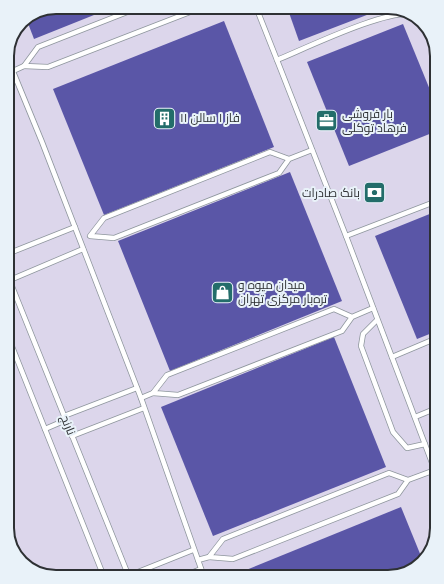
<svg xmlns="http://www.w3.org/2000/svg" width="444" height="584" font-family="Mulish,Cairo,sans-serif">
<rect width="100%" height="100%" fill="#dce5ec"/>
<!-- commercial -->
<path fill="#dcd6eb" d="M56 7H391L413 14 429 29 437 56V529L431 552 415 569 389 577H53L31 570 15 555 7 528V52L23 19Z"/>
<!-- building -->
<g fill="#5a56a7">
<path d="M56 7H114L34 39 26 18Z"/>
<path d="M287 7H385V8L299 41Z"/>
<path d="M224 21 274 147 104 215 53 89Z"/>
<path d="M403 24 437 107V131L349 166 307 62Z"/>
<path d="M290 172 342 301 170 371 118 241Z"/>
<path d="M437 211V331L417 339 375 236Z"/>
<path d="M334 337 386 467 213 536 161 407Z"/>
<path d="M401 507 423 561 415 569 389 577H229Z"/>
</g>
<g fill="none" stroke-linecap="round" stroke-linejoin="round">
<defs>
<g id="service">
<path d="M140 7 38 47 24 66 48 67 203 7"/>
<path d="M256 7 277 60C302 50 392 6 415 15"/>
<path d="M7 57 42 142 141 398 204 577"/>
<path d="M277 60 346 236 437 476"/>
<path d="M13 71 24 66"/>
<path d="M7 84 16 80"/>
<path d="M289 159 270 152 104 218 90 236 114 238 279 173 289 159 312 150"/>
<path d="M346 236 437 201"/>
<path d="M7 254 75 227"/>
<path d="M7 274 129 577"/>
<path d="M10 280 83 249"/>
<path d="M352 317 334 309 167 375 153 393 178 395 342 331 352 317 373 308"/>
<path d="M377 320 363 334 361 346 393 432 407 448 425 444"/>
<path d="M7 334 104 577"/>
<path d="M392 357 437 338"/>
<path d="M141 398 153 393"/>
<path d="M64 416 137 388"/>
<path d="M415 417 437 408"/>
<path d="M45 429 66 420"/>
<path d="M72 436 144 408"/>
<path d="M408 480 389 473 223 539 209 557 233 559 398 494 408 480 435 470"/>
<path d="M198 560 209 557"/>
<path d="M128 576 193 550"/>
<path d="M181 577 201 569"/>
</g>
</defs>
<!-- service casing -->
<use href="#service" stroke="#8e969d" stroke-width="6"/>
<!-- service -->
<use href="#service" stroke="#fff" stroke-width="4.5"/>
</g>
<!-- icons -->
<defs>
<symbol id="building-square" viewBox="-11 -11 22 22"><rect x="-9" y="-9" width="18" height="18" rx="4" fill="#236d6a" stroke="#e9f2f9"/><path d="M-4-6H4V6H1V3H-1V6H-4ZM-2.5-4.3h1.7v1.8h-1.7ZM.8-4.3h1.7v1.8H.8ZM-2.5-1h1.7V.8h-1.7ZM.8-1h1.7V.8H.8Z" fill="#fff"/></symbol>
<symbol id="office-square" viewBox="-11 -11 22 22"><rect x="-9" y="-9" width="18" height="18" rx="4" fill="#236d6a" stroke="#e9f2f9"/><path d="M-6-3h4V-5.5h4V-3h4V5H-6ZM-1-4.5V-3h2v-1.5ZM-6 0V1H6V0Z" fill="#fff"/></symbol>
<symbol id="bank-square" viewBox="-11 -11 22 22"><rect x="-9" y="-9" width="18" height="18" rx="4" fill="#236d6a" stroke="#e9f2f9"/><path d="M-6-4H6V4H-6ZM0-2.3a2.3 2.3 0 1 0 0 4.6a2.3 2.3 0 1 0 0-4.6Z" fill="#fff"/></symbol>
<symbol id="shop-square" viewBox="-11 -11 22 22"><rect x="-9" y="-9" width="18" height="18" rx="4" fill="#236d6a" stroke="#e9f2f9"/><path d="M-5-2.5h2.3a2.7 3.5 0 0 1 5.4 0H5L5.5 6h-11ZM-1.5-2.5h3a1.5 2.3 0 0 0-3 0Z" fill="#fff"/></symbol>
</defs>
<g fill-rule="evenodd">
<use href="#building-square" x="152" y="106" width="25" height="25"/>
<use href="#office-square" x="314" y="108" width="25" height="25"/>
<use href="#bank-square" x="362" y="180" width="25" height="25"/>
<use href="#shop-square" x="210" y="280" width="25" height="25"/>
</g>
<g text-anchor="middle" stroke-width="4" stroke-linejoin="round" paint-order="stroke">
<!-- poi labels -->
<g font-size="12" fill="#2e3134" stroke="#e9f2f9" text-anchor="start">
<text x="342" y="118">بار فروشی<tspan x="342" dy="14">فرهاد توکلی</tspan></text>
<text x="180" y="122">فاز ۱ سالن ۱۱</text>
<text x="360" y="197" text-anchor="end">بانک صادرات</text>
<text x="238" y="289">میدان میوه و<tspan x="238" dy="14">تره‌بار مرکزی تهران</tspan></text>
</g>
<!-- street labels -->
<g font-size="12" fill="#2e3134" stroke="#e9f2f9">
<text transform="translate(68 425) rotate(68)" y="4">نارنج</text>
</g>
</g>
<!-- crop -->
<path d="M0 0H444V584H0ZM56 14H388A42 42 0 0 1 430 56V528A42 42 0 0 1 388 570H56A42 42 0 0 1 14 528V56A42 42 0 0 1 56 14Z" fill="#e9f2f9" fill-rule="evenodd"/>
<path fill="none" stroke="#2e3134" stroke-width="2" d="M56 14H388A42 42 0 0 1 430 56V528A42 42 0 0 1 388 570H56A42 42 0 0 1 14 528V56A42 42 0 0 1 56 14Z"/>
</svg>
